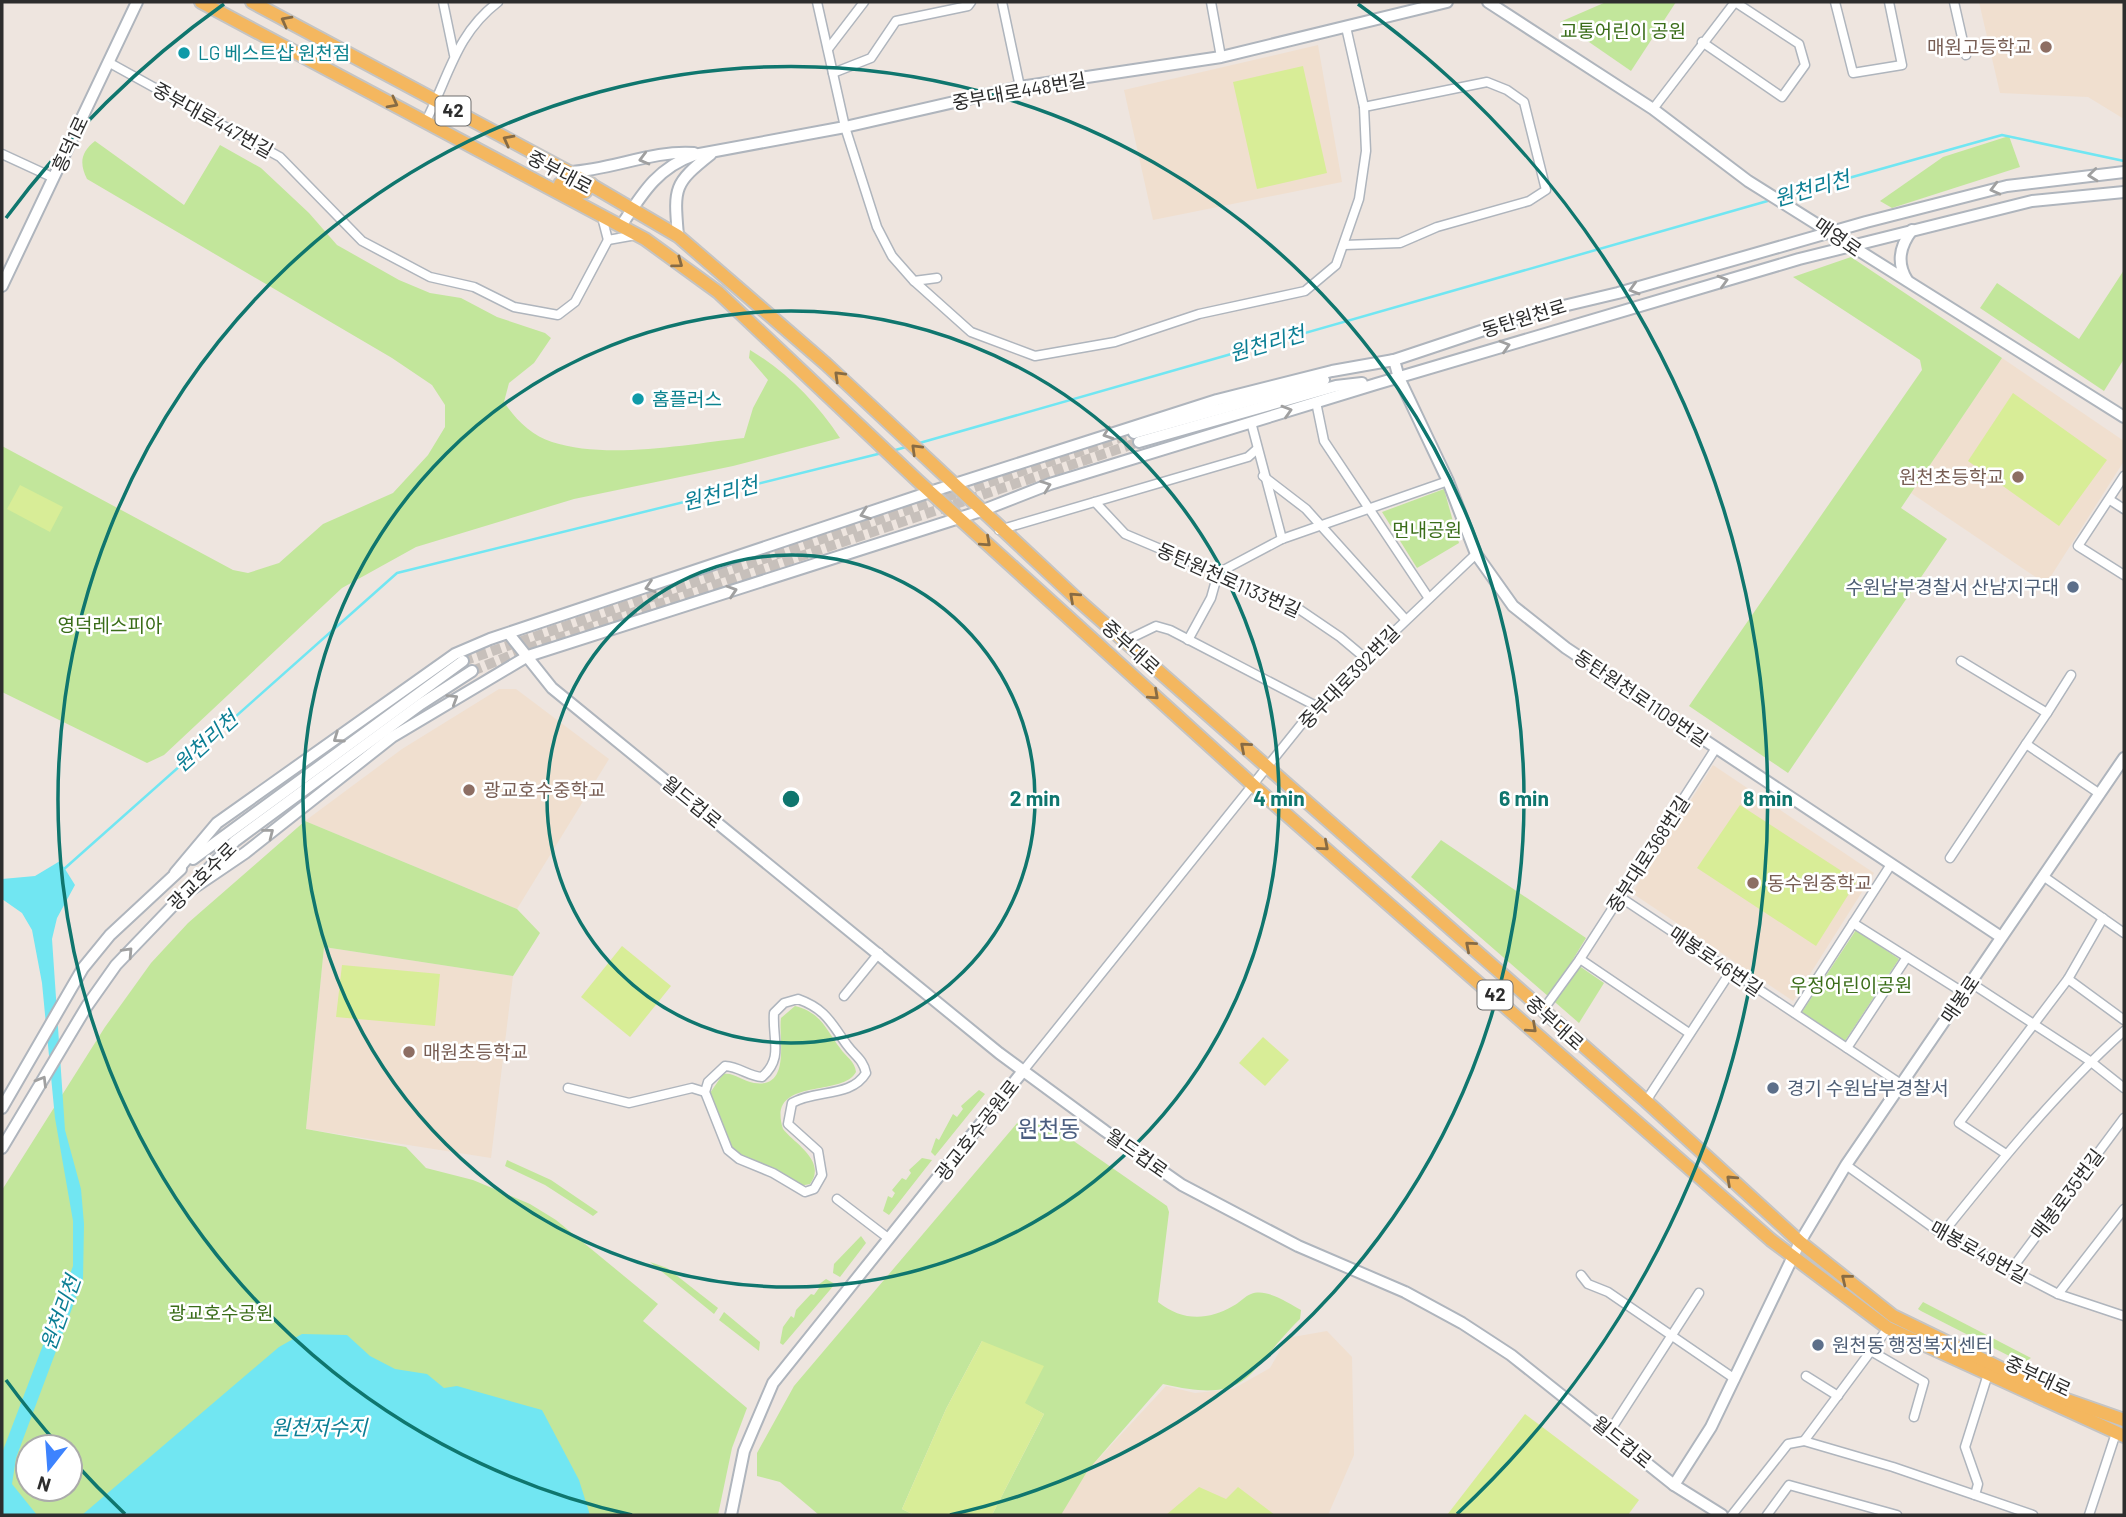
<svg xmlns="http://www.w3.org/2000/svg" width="2126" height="1517" font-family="Barlow,'Noto Sans KR',sans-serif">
<rect width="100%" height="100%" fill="#eee5df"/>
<!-- education -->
<g fill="#f0dfcf">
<path d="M1979 2H2124V119L2088 97 2000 93Z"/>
<path d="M1318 45 1342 182 1153 220 1124 90Z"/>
<path d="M2002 358 2124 441V461L2046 584 1911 493Z"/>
<path d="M499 689H516L609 759 517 909 305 821 402 749Z"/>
<path d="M1713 765 1874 873 1793 1001 1632 893Z"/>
<path d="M324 947 513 976 491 1158 306 1129Z"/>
<path d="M1327 1331 1352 1357 1354 1455 1328 1515H1060L1088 1470 1166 1386 1195 1393 1233 1389 1270 1368 1287 1338Z"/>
</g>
<!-- green -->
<g fill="#c2e69b" fill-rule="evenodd">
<path d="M1606 2H1676L1631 71 1560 22Z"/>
<path d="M2009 136 2020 167 1892 208 1880 201 1943 157Z"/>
<path d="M95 141 184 205 220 145 261 168 309 213 337 245 399 280 430 293 461 298 497 317 545 333 551 338 534 363 509 383 504 402C515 419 532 436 552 442 607 460 688 444 744 438L753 408 768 380 749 358 750 350C787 372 816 402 840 438L733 466 574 499 416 547 342 588 164 755 147 763 2 692V446L233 570 248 573 279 563 323 524 393 493 428 455 445 427V405L432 385 392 358 87 179C79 163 81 152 95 141Z"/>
<path d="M1851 257 2002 358 1901 508 1947 539 1788 773 1689 706 1922 370 1920 360 1793 277Z"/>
<path d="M2124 270V359L2104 391 1980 308 1997 283 2079 339Z"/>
<path d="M1444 489 1459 543 1417 568 1382 512Z"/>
<path d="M305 821 517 909 540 933 513 976 324 947 306 1129 406 1147 426 1168 473 1180 530 1204 556 1220 658 1304 643 1321 747 1408 732 1448 718 1515H2V1190L105 1027 151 963 188 923ZM28 1447H70V1489H28Z"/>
<path d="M1441 840 1586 938 1572 961 1604 983 1579 1023 1411 877Z"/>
<path d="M1856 930 1899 959 1845 1041 1802 1012Z"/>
<path d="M795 1006C822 1013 826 1030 840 1048 846 1057 855 1061 856 1072 842 1098 766 1076 783 1129 795 1144 827 1161 810 1184L800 1186C781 1173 758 1168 741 1156 723 1144 717 1113 710 1093L723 1074C734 1072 742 1081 754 1083 792 1089 778 1037 781 1018Z"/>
<path d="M979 1090 985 1094 935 1156 931 1152 936 1138 939 1140 953 1114 957 1117 963 1109 961 1106Z"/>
<path d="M1042 1119 1167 1206 1169 1212 1158 1302C1182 1321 1207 1321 1233 1306 1239 1303 1245 1296 1251 1294 1267 1288 1288 1303 1301 1310L1300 1319C1246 1372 1252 1405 1163 1384L1088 1470 1061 1515H992L1044 1414 1025 1404 982 1341 946 1409 902 1509 914 1515H819L780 1482 757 1476V1453L794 1386 1018 1122Z"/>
<path d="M922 1158 932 1160 889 1215 883 1211 888 1196 892 1198 895 1193 892 1190 902 1178 906 1180 911 1173 909 1170Z"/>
<path d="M507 1160 551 1180 598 1212 593 1216 545 1185 505 1166Z"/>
<path d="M861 1236 866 1243 840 1277 833 1273 834 1264Z"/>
<path d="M650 1262 667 1268 718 1308 714 1314Z"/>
<path d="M826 1279 835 1284 783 1345 780 1343 783 1327 791 1316 794 1318 796 1310 811 1294 814 1295 819 1288 818 1285Z"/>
<path d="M1923 1302 2031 1358 2023 1363 1921 1311 1918 1309Z"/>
<path d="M724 1312 760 1342 759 1351 719 1320Z"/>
</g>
<!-- pitch -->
<g fill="#d8ed97">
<path d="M1303 66 1327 173 1257 189 1233 82Z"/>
<path d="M2013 393 2107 460 2059 526 1968 461Z"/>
<path d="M20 485 63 507 50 532 7 509Z"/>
<path d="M1740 805 1857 881 1816 946 1697 868Z"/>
<path d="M622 946 671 986 630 1037 581 997Z"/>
<path d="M342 965 440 974 435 1026 336 1017Z"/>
<path d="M1263 1037 1289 1060 1265 1086 1239 1063Z"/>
<path d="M982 1341 1044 1366 1025 1403 1044 1414 992 1515H914L902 1509 946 1409Z"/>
<path d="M1525 1414 1639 1500 1628 1515H1447Z"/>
<path d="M1199 1487 1226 1499 1238 1487 1275 1515H1166Z"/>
</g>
<!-- water -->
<g fill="#71e6f2">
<path d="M60 861 75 885 57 918 52 939 65 1130 81 1189 84 1224 83 1279 16 1458 12 1484 37 1515H3L2 1453 73 1266V1221L55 1118 42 983 32 930 22 913 2 899V879L35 876Z"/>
<path d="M302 1334 347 1335 370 1356 395 1369 427 1374 444 1388 457 1386 542 1410 579 1480 590 1515H82L279 1347Z"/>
</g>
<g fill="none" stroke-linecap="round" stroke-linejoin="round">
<!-- stream -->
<g stroke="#71e6f2" stroke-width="2.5">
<path d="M1781 197 2002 135 2124 161"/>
<path d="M916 444 1771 200"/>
<path d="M892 451 906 447"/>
<path d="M64 869 397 573 882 453"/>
</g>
<!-- secondary-tunnel -->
<g stroke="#c7c0bb" stroke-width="10" stroke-dasharray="10 5" stroke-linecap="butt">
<path d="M463 661 1134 433"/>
<path d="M472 671 537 645 1139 442"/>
</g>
<defs>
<g id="street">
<path d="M443 2 454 55"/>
<path d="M817 2 845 127 877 227 892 256 914 281 937 278"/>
<path d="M1002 2 1020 87"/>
<path d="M1211 2 1221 57"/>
<path d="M1835 2 1853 73 1902 65 1889 2"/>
<path d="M1954 2 1966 55"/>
<path d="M1702 42 1782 97 1805 65 1799 44 1735 2"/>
<path d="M828 49 864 2"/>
<path d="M108 62 280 157 362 241 430 277 474 287 514 307 558 315 575 302 608 240"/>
<path d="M833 73 871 58 896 21 968 6 971 2"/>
<path d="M1653 109 1735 2"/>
<path d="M426 121C449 76 456 34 498 2"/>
<path d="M2 154 54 178"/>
<path d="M602 217 608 240"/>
<path d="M608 240 636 235"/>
<path d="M1344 245 1400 243 1437 227 1529 201 1546 190 1524 102 1507 90 1487 82 1364 107"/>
<path d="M914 281 971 332 1035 356 1115 342 1199 314 1305 291 1336 265 1359 199 1366 151 1364 107 1346 27"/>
<path d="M1316 402 1324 441 1428 597"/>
<path d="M1251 422 1282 539"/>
<path d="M1263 476 1306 509 1405 619"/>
<path d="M2124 476 2078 546 2124 575"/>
<path d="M2110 500 2124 509"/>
<path d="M1095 502 1125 534 1293 605 1340 637 1365 658"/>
<path d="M999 530 1248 457 1256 450"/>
<path d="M1188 640 1211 598 1218 573 1282 539 1448 481"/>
<path d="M1125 641 1156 626 1170 630 1316 706"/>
<path d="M1961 661 2047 713 2026 744"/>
<path d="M2047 713 2071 675"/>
<path d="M1950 858 2026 744 2100 794"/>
<path d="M2043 876 2124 933"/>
<path d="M1620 897 1901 1084"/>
<path d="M1853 923 1964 993"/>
<path d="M1580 959 1689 1033"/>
<path d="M2068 979 2124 1020"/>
<path d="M1971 983 2090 1061 2124 1088"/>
<path d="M844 996 879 953"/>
<path d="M798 999C826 1009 831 1023 847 1045 855 1056 863 1059 866 1073 851 1098 816 1089 792 1103L788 1124 818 1151 822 1175 814 1189 805 1192 773 1173 739 1159 728 1150 705 1092 708 1082 725 1066C740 1067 748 1076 762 1077 784 1058 772 1039 774 1013L784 1003Z"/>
<path d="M1543 1010 1580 959 1716 748"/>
<path d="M1795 1013 1890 866"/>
<path d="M1847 1048 1907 957"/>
<path d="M1023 1071 1316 706 1476 554"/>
<path d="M568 1088 629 1103 692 1088 705 1092"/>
<path d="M1646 1101 1731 971"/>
<path d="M2006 1154 1959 1123 2068 979 2103 918"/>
<path d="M1846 1165 1942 1234 2058 1294 2124 1316"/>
<path d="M837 1199 888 1238"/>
<path d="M1942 1234C1999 1163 2056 1092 2124 1031"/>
<path d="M2011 1270 2124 1118"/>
<path d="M1581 1275 1588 1284 1608 1292 1735 1379"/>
<path d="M2058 1294 2124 1209"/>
<path d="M1888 1328 1804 1441 1893 1467 2033 1515"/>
<path d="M1871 1351 1924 1382 1914 1417"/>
<path d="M1806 1376 1838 1396"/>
<path d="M1610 1431 1699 1293"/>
<path d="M1975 1495 1978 1484 1965 1447 1988 1374"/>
<path d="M1732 1515 1788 1444 1804 1441"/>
<path d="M1767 1515 1789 1485 1897 1515"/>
<path d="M2089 1515 2116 1433"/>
</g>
<g id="secondary">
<path d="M1488 2 1653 109 1748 181 2124 417"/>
<path d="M569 172C612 170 652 150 694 153"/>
<path d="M621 226C642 194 657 168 694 155L845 127 1020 87 1221 57 1447 2"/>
<path d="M678 236C674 188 673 184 711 154"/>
<path d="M1907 280C1896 262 1900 246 1912 230"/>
<path d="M2 286 137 2"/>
<path d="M1390 361 1394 360 1399 378 1448 481 1476 554 1513 606 1566 648 2001 937"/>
<path d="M1134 433 1324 380"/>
<path d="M1139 442 1336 386 1362 383"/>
<path d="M509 634 552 688 999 1053 1105 1131 1182 1185 1298 1246 1405 1292 1462 1323 1511 1355 1674 1485 1722 1515"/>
<path d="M193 859 463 661"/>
<path d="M175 873 217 823 455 654 490 639 930 492 1217 400 1332 371 1394 360 1538 312 1618 293 1866 222 2007 186 2124 172"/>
<path d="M189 891 245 853 392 737 528 656 981 511 1050 484 1376 384 1799 259 2032 201 2124 192"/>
<path d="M2 1108 83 968 110 935 181 869"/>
<path d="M2 1148 87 1006 116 965 235 841 421 704 472 671"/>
<path d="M1674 1485 1711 1427 1800 1242 1846 1165 2124 758"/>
<path d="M731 1515 744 1451 773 1383 1023 1071"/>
</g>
<g id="primary">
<path d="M201 2 645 239 718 292 917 480 1254 786 1771 1240 1888 1328 2124 1436"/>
<path d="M252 2 569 172 678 236 826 364 1078 600 1646 1101 1800 1242 1893 1316 2064 1399 2124 1420"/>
<path d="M560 184 579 193 585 192 591 184"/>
</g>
</defs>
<!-- street casing -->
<use href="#street" stroke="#afb5bd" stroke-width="11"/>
<!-- secondary casing -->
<use href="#secondary" stroke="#afb5bd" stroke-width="14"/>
<!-- primary casing -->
<use href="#primary" stroke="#c4c4c4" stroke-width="16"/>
<!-- street -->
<use href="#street" stroke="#fff" stroke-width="8"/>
<!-- secondary -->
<use href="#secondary" stroke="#fff" stroke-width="10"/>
<!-- primary -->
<use href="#primary" stroke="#f4b75f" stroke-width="12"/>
</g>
<!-- one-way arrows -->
<defs><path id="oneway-chevron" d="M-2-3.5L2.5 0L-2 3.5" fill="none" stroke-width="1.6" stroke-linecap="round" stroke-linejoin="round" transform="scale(1.75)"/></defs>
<g stroke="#876b44">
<use href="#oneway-chevron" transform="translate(286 21) rotate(-152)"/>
<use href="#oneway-chevron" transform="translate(393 103) rotate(28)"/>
<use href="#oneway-chevron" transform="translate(508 140) rotate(-152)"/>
<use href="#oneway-chevron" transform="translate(678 263) rotate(36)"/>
<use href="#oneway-chevron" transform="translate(839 376) rotate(-136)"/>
<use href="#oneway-chevron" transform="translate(916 449) rotate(-136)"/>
<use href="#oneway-chevron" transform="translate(986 542) rotate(42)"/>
<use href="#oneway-chevron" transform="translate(1074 597) rotate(-138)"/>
<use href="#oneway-chevron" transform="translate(1154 695) rotate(42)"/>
<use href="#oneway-chevron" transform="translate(1245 747) rotate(-139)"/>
<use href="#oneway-chevron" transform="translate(1324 846) rotate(41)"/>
<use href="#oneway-chevron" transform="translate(1470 946) rotate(-139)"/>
<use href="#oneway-chevron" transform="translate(1532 1028) rotate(42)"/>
<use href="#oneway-chevron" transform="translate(1731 1180) rotate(-137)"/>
<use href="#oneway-chevron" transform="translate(1846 1279) rotate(-141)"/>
</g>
<g stroke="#a0a0a0">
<use href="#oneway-chevron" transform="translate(644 159) rotate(165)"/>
<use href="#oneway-chevron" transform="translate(2093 175) rotate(174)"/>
<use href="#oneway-chevron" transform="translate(1995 189) rotate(166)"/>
<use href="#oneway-chevron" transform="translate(1723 281) rotate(-16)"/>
<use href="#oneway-chevron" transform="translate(1634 289) rotate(164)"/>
<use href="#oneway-chevron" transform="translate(1505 346) rotate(-17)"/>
<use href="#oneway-chevron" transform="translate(1287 411) rotate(-17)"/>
<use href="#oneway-chevron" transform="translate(1108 434) rotate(161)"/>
<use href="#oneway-chevron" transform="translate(1046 486) rotate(-20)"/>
<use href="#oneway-chevron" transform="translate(865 514) rotate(161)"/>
<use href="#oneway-chevron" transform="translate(650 587) rotate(162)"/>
<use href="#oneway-chevron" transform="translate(732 591) rotate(-18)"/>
<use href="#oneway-chevron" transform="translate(453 699) rotate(-32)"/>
<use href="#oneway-chevron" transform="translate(338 738) rotate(145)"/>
<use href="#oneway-chevron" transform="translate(269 833) rotate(-38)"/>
<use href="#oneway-chevron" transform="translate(128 952) rotate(-47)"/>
<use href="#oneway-chevron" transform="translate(42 1081) rotate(-59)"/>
</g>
<!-- distance rings -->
<g fill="none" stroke="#0f766e" stroke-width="3.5">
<circle cx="791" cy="799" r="244"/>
<circle cx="791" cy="799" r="488"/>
<path d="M632 1515A733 733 0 1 1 950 1515"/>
<path d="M125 1514A977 977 0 0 1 71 1459M59 1446A977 977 0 0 1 6 1380M6 218A977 977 0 0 1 224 4M1358 4A977 977 0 0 1 1457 1514"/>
</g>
<!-- markers -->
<g fill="#8d6e63" stroke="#fff" stroke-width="2.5">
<circle cx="2046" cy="47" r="7"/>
<circle cx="2018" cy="477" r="7"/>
<circle cx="469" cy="790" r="7"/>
<circle cx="1753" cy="883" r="7"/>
<circle cx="409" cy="1052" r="7"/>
</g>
<g fill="#0f9aa8" stroke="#fff" stroke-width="2.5">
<circle cx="184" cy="53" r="7"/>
<circle cx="638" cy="399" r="7"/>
</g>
<g fill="#5c6f8a" stroke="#fff" stroke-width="2.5">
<circle cx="2073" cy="587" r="7"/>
<circle cx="1773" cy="1088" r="7"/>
<circle cx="1818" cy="1345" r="7"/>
</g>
<g text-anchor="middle" stroke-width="5" stroke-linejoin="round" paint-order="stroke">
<!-- shield labels -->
<g fill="#fff" stroke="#6c6c6c" stroke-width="2">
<rect x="435.5" y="96.5" width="35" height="29" rx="5"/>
<rect x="1477.5" y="980.5" width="35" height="29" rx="5"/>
</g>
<g font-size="18" font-weight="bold" fill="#2d2d2d">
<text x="453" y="117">42</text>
<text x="1495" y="1001">42</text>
</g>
<!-- park labels -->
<g font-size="19" fill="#3a6d19" stroke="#fff">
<text x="1623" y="38">교통어린이 공원</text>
<text x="1427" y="537">먼내공원</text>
<text x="110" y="632">영덕레스피아</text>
<text x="1851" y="992">우정어린이공원</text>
<text x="221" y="1320">광교호수공원</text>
</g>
<!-- education labels -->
<g font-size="19" fill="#785e54" stroke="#fff" text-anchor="start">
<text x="2032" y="54" text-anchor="end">매원고등학교</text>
<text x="2004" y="484" text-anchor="end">원천초등학교</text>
<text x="483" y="797">광교호수중학교</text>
<text x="1767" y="890">동수원중학교</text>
<text x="423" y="1059">매원초등학교</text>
</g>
<!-- culture labels -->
<g font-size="19" fill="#0d838f" stroke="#fff" text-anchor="start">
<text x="198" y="60">LG 베스트샵 원천점</text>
<text x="652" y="406">홈플러스</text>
</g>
<!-- street labels -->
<g font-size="19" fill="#2d2d2d" stroke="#fff">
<text transform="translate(1019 91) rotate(-10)" y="7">중부대로448번길</text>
<text transform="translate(213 120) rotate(29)" y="7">중부대로447번길</text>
<text transform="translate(70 144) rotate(-65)" y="7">흥덕1로</text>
<text transform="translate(560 172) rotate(28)" y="7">중부대로</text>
<text transform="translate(1838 237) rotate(35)" y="7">매영로</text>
<text transform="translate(1524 318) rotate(-17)" y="7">동탄원천로</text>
<text transform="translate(1229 580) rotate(24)" y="7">동탄원천로1133번길</text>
<text transform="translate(1131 647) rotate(42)" y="7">중부대로</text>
<text transform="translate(1349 677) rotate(-46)" y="7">중부대로392번길</text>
<text transform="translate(1641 698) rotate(34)" y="7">동탄원천로1109번길</text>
<text transform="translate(692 802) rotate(39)" y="7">월드컵로</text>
<text transform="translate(1648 854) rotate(-57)" y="7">중부대로368번길</text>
<text transform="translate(202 876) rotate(-45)" y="7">광교호수로</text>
<text transform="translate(1716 961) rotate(34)" y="7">매봉로46번길</text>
<text transform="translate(1960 999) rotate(-56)" y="7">매봉로</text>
<text transform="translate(1555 1023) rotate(42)" y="7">중부대로</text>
<text transform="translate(977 1130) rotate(-52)" y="7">광교호수공원로</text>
<text transform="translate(1137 1153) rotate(35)" y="7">월드컵로</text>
<text transform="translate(2067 1194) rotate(-53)" y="7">매봉로35번길</text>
<text transform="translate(1979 1252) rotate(29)" y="7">매봉로49번길</text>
<text transform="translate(2038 1376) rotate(25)" y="7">중부대로</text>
<text transform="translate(1622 1442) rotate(39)" y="7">월드컵로</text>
</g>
<!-- service labels -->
<g font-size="19" fill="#4e5e75" stroke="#fff" text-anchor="start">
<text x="2059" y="594" text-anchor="end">수원남부경찰서 산남지구대</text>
<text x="1787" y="1095">경기 수원남부경찰서</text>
<text x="1832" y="1352">원천동 행정복지센터</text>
</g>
<!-- water labels -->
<g font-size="21" font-style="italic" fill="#0b7e94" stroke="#fff">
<text transform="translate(1812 189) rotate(-16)" y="7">원천리천</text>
<text transform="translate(1267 344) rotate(-16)" y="7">원천리천</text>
<text transform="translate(720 494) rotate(-14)" y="7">원천리천</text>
<text transform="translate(206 742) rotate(-42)" y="7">원천리천</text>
<text transform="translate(61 1313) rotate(-70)" y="7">원천리천</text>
<text x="319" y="1435">원천저수지</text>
</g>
<!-- quarter labels -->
<g font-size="23" fill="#4b5e7f" stroke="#fff">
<text x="1049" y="1137">원천동</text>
</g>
</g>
<circle cx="791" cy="799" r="10" fill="#0f766e" stroke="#fff" stroke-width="3.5"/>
<g font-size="21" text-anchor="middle" font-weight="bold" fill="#0f766e" stroke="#fff" stroke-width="5" stroke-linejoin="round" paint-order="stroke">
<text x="1035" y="806">2 min</text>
<text x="1279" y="806">4 min</text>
<text x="1524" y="806">6 min</text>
<text x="1768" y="806">8 min</text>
</g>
<!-- border -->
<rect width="2126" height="1517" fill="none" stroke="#2d2d2d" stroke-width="7"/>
<!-- north arrow -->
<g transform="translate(49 1468) rotate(197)"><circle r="33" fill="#ffffff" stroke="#ababab" stroke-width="2"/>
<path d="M0-5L12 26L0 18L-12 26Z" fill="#3d83fe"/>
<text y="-10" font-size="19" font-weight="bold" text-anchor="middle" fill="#2d2d2d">N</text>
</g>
</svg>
